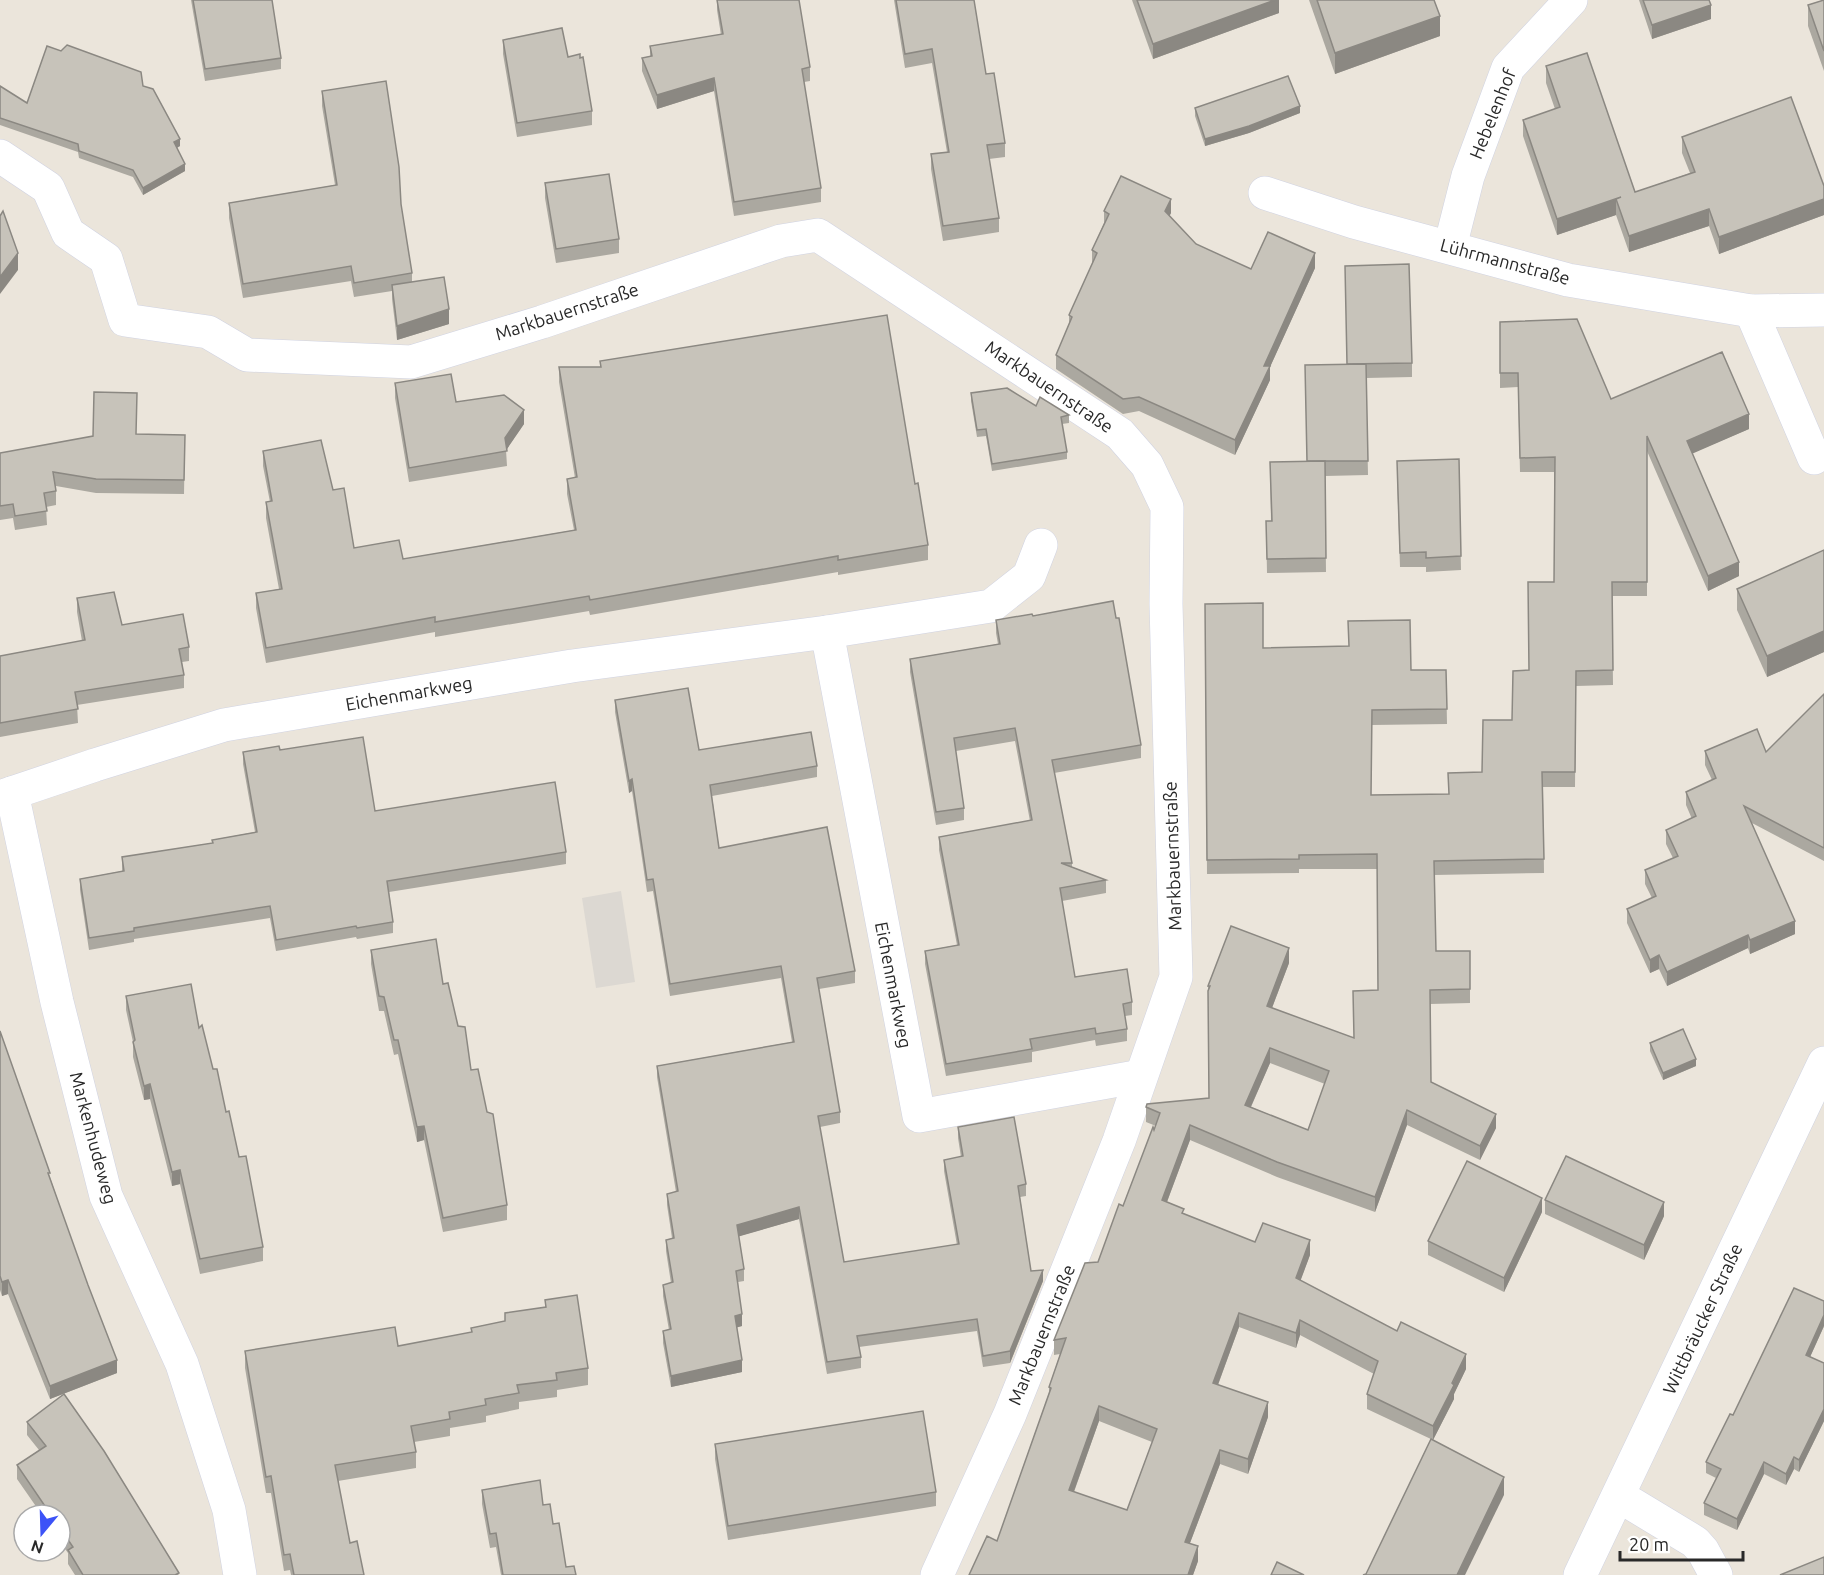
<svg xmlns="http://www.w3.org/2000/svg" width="1824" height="1575" font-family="Ubuntu,sans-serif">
<rect width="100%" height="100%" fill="#ebe5db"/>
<!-- plaza -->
<path fill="#dcd8d2" d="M621 891 635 982 596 988 582 898Z"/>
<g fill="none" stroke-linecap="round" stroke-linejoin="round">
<defs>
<g id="street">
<path d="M0 156 48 188 68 233 106 259 125 320 208 332 247 355 411 362 542 322 781 241 818 235 1120 434 1147 465 1167 507 1166 604 1176 977 1119 1141 1010 1414 937 1575"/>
<path d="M1265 193 1354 222 1568 280 1751 311 1824 310"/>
<path d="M1450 247 1468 176 1508 68 1571 0"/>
<path d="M1751 311 1814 458"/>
<path d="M827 632 991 606 1029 576 1041 545"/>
<path d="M12 793 57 1002 106 1196 182 1364 229 1510 240 1575"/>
<path d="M0 797 95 765 224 725 572 666 827 632 919 1116 1141 1076"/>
<path d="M1619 1496 1695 1542 1703 1551 1716 1575"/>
</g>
<path id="secondary" d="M1580 1575 1824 1063"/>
</defs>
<!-- street casing -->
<use href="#street" stroke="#d0d3e2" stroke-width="34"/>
<!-- secondary casing -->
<use href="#secondary" stroke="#d0d3e2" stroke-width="34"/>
<!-- street -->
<use href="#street" stroke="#fff" stroke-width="33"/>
<!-- secondary -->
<use href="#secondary" stroke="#fff" stroke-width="33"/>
</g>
<!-- wall -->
<g fill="#aba8a0" fill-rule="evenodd">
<path d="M191 0H272L281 58V69L205 81Z"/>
<path d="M717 0H799L810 67V81L804 82 821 188V202L734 216 714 91 657 109 642 71V58L650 56V46L721 35 717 10Z"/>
<path d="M894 0H974L986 74 1005 143V157L989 159 999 218V232L943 241 931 169V154L947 152 932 63 905 68Z"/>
<path d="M1132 0H1279V13L1153 59Z"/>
<path d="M1309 0H1434L1440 36 1335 74Z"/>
<path d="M1639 0H1709L1711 19 1652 39Z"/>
<path d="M1824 0V71L1808 26V5Z"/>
<path d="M503 40 568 57 580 58 592 111V125L517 137 503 54Z"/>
<path d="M1546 66 1635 192 1690 173 1682 153V137L1824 186V215L1719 254 1709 226 1629 252 1616 215 1557 235 1523 136V120L1555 109 1546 83Z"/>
<path d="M0 86 27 103 143 86 180 146 177 148 185 171 143 195 133 177 79 158 78 152 0 125Z"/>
<path d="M322 91 401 204 412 273V282L449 324 397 340 392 299V291L354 297 351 281 243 298 229 218V203L335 185 322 106Z"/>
<path d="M1195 108 1300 113 1249 133 1205 146 1195 116Z"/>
<path d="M545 183 619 239V253L556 263 545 198Z"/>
<path d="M1104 211 1171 213 1169 216 1196 244 1251 269 1315 268 1270 367V380L1235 455 1139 411 1123 414 1056 369V355L1069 325V315L1092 264V250L1104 223Z"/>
<path d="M1500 322 1611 399 1749 429 1692 453 1739 576 1708 591 1647 451V596H1612L1613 685 1576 686 1575 787H1543L1544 873 1434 875 1436 951H1470V1003L1430 1004 1431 1082 1496 1128 1480 1160 1407 1125 1375 1212 1277 1177 1190 1140 1167 1202 1184 1214 1255 1242 1310 1255 1300 1281 1466 1369 1454 1394V1399L1433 1440 1367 1409V1394L1374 1374 1300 1335 1296 1348 1239 1327 1218 1385 1268 1417 1248 1474 1220 1464 1190 1543 1198 1561 1193 1575H969L997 1541 1049 1393V1387L1060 1354 1054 1355V1340L1098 1262 1123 1206 1156 1126 1146 1122V1107L1209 1098 1208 986 1289 963 1272 1008 1354 1038 1378 990 1377 869H1299V873L1207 874 1205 604 1263 648 1411 670H1446L1447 724 1372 725 1371 795 1448 794 1482 772 1512 720 1529 670 1554 582V472H1520L1518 387 1500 388ZM1270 1063 1325 1084 1308 1130 1251 1107ZM1099 1421 1152 1442 1127 1510 1074 1492Z"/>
<path d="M600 361 915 484 928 545V560L838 575V572L590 615 589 611 435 637V632L266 663 256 608V593L279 589 266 518V502H270L263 466V451L333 490 354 548 403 559 574 530 567 494V479L575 478 559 382V367H600Z"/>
<path d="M1412 363V377L1366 378 1368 475 1325 476 1326 572 1267 573 1266 521H1271L1270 462H1307L1305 365Z"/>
<path d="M395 383 524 424 506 450 507 466 409 482 395 398Z"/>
<path d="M971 393 1036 406 1069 415V423L1062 424 1067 452V459L992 471 986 436 977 437 971 401Z"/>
<path d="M136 434 185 435 184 494 96 493 56 486V505L46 507 47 525 15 530 13 518 0 520V453Z"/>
<path d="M1459 459 1461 570 1426 572V567H1400L1397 475Z"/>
<path d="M1824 550V652L1767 677 1737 610V589Z"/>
<path d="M77 598 122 625 189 647V661L182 662 184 675V688L77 705 78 723 0 737V656L82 641 77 612Z"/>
<path d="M1033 616 1141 745V758L1054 773 1072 863V867L1106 880V893L1062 901 1075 977 1132 1002V1015L1125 1016 1127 1029V1041L1096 1046 1095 1040 1032 1052V1062L946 1076 925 964V951L957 945 939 850V837L1030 821 1015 741 956 751 964 808V820L936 825 910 672V659L998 644 996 633V620Z"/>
<path d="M1824 694V861L1752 823 1795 934 1750 954 1748 948 1667 986 1659 969 1650 973 1627 923V909L1652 898 1645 884V870L1673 858 1666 844V830L1692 819 1686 805V792L1712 780 1705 765V751L1766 752Z"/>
<path d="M615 700 699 750 817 766V777L712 796 719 848 855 971V983L819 989 840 1112V1123L820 1127 844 1262 957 1245 944 1171V1160L961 1157 958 1138V1127L1026 1184V1196L1020 1197 1031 1271 1043 1281 1010 1363 983 1367 977 1331 859 1347 861 1357V1368L827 1374 799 1219 739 1236 744 1269V1281L738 1282 742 1326 737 1327 742 1372 671 1387 663 1343V1331L669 1330 663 1296V1285L671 1283 666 1251V1240L672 1238 667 1205V1194L676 1192 657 1077V1066L792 1042 781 978 670 996 653 891 647 892 632 791 629 793 615 712Z"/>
<path d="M280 750 375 811 566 852V864L389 892 393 922V933L357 939 356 937 276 951 270 918 134 939V942L89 950 80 890V879L122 871V857L212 843V840L255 832 243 764V752Z"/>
<path d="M371 950 443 984 458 1026 471 1070 507 1205V1220L443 1232 424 1140 417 1142 398 1054 394 1055 384 1011H379L371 964Z"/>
<path d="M126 996 199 1028 213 1069 239 1157 263 1247V1261L200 1274 180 1184 172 1186 150 1099 144 1100 133 1057V1042L126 1010Z"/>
<path d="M0 1031 117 1373 50 1399 8 1294 2 1296 0 1290Z"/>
<path d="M1650 1043 1696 1066 1663 1080 1650 1051Z"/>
<path d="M1545 1200 1664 1216 1644 1260 1545 1214Z"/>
<path d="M1542 1212 1504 1292 1428 1255V1241Z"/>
<path d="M545 1300 588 1368V1385L557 1390V1397L519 1402V1409L486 1416V1422L450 1428V1436L414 1442 416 1452V1468L338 1481 350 1543 364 1575H291L290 1570 284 1571 271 1493H266L245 1368V1351L398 1346 471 1333V1328L505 1321 545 1307Z"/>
<path d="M1824 1326 1810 1357 1824 1363V1421L1799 1472 1794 1469 1786 1485 1764 1474 1737 1530 1704 1515V1503L1716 1478 1706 1473V1462L1733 1415Z"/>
<path d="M27 1422 179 1575H75L68 1564V1553L60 1542V1515H42L17 1479V1465L39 1450 27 1435Z"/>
<path d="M715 1444 936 1492V1506L728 1540 715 1459Z"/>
<path d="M482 1490 543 1505 553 1524 566 1567 576 1575H501L496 1547 490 1548 482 1504Z"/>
</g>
<!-- shaded-wall -->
<g fill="#8b8882">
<path d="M1275 0H1279V13L1153 59V44Z"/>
<path d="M1711 5V19L1652 39V25Z"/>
<path d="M1440 16V36L1335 74V53Z"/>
<path d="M714 78V91L657 109V95Z"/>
<path d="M1300 106V113L1249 133 1205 146V139Z"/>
<path d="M180 139V146L174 149V142Z"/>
<path d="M185 164V171L143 195V188Z"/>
<path d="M1171 199V213L1165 225V211Z"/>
<path d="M1616 199V215L1557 235V219Z"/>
<path d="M1824 199V215L1719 254V237Z"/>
<path d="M1709 209V226L1629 252V236Z"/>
<path d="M18 253V270L0 294V277Z"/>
<path d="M1315 253V268L1270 367V380L1235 455V440L1264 366Z"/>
<path d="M449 309V324L397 340V326Z"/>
<path d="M524 410V424L505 452V438Z"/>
<path d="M1749 414V429L1687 456V441Z"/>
<path d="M1739 562V576L1708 591V576Z"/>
<path d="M1824 631V652L1767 677V656Z"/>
<path d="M632 779V791L629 793V781Z"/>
<path d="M1795 921V934L1750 954V940Z"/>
<path d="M1748 935V948L1667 986V972Z"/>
<path d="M1289 948V963L1267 1021V1006Z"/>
<path d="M1659 955V969L1650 973V960Z"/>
<path d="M1270 1048V1063L1245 1120V1105Z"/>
<path d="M1696 1059V1066L1663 1080V1073Z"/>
<path d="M150 1084V1099L144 1100V1086Z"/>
<path d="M1407 1110V1125L1375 1212V1197Z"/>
<path d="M1496 1114V1128L1480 1160V1146Z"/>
<path d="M1190 1125V1140L1162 1215V1200Z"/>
<path d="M424 1126V1140L417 1142V1127Z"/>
<path d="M180 1170V1184L172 1186V1172Z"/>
<path d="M1542 1198V1212L1504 1292V1278Z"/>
<path d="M1664 1202V1216L1644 1260V1245Z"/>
<path d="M799 1207V1219L737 1237V1225Z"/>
<path d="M1310 1240V1255L1296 1293V1278Z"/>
<path d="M1043 1270V1281L1010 1363V1351Z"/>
<path d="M8 1280V1294L2 1296V1282Z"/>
<path d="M1239 1313V1327L1213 1398V1383Z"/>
<path d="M742 1314V1326L735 1328V1316Z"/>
<path d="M1824 1315V1326L1806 1366V1355Z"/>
<path d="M1300 1320V1335L1296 1348V1333Z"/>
<path d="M1466 1354V1369L1454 1394V1399L1433 1440V1426Z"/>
<path d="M117 1360V1373L50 1399V1386Z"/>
<path d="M742 1360V1372L671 1387V1376Z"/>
<path d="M1268 1402V1417L1248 1474V1459Z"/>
<path d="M1099 1406V1421L1069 1505V1490Z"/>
<path d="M1824 1409V1421L1799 1472V1460Z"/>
<path d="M1220 1450V1464L1185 1556V1542Z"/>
<path d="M1794 1457V1469L1786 1485V1474Z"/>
<path d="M1764 1462V1474L1737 1530V1519Z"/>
<path d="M1504 1477V1495L1465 1575H1457Z"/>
<path d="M1198 1546V1561L1193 1575H1188Z"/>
</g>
<!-- building -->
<g fill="#c7c3ba" stroke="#8b8882" stroke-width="1.5" fill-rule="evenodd">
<path d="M193 0H272L281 58 205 69Z"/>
<path d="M717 0H799L810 67 802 69 821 188 734 202 714 78 657 95 642 58 652 56 650 46 723 34Z"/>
<path d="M896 0H974L986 74 994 73 1005 143 987 145 999 218 943 226 931 154 949 152 932 49 905 54Z"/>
<path d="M1137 0H1275L1153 44Z"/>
<path d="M1317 0H1434L1440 16 1335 53Z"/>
<path d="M1643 0H1709L1711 5 1652 25Z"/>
<path d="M1824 0V51L1808 5Z"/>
<path d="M562 28 568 57 580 54V58L583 57 592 111 517 123 503 40Z"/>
<path d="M67 45 141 72 143 86 153 89 180 139 174 142 185 164 143 188 133 170 79 151 78 144 0 118V86L27 103 47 46 61 51Z"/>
<path d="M1587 53 1635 192 1695 172 1682 137 1791 97 1824 186V199L1719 237 1709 209 1629 236 1616 199 1621 197 1557 219 1523 120 1560 107 1546 66Z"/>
<path d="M1288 76 1300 106 1249 126 1205 139 1195 108Z"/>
<path d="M386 81 399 167 401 204 412 273 354 283 351 266 243 284 229 203 337 185 322 91Z"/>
<path d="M609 174 619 239 556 249 545 183Z"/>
<path d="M1121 176 1171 199 1165 211 1196 244 1251 269 1268 232 1315 253 1264 366H1270L1235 440 1139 397 1123 399 1056 355 1072 317 1069 315 1097 253 1092 250 1109 214 1104 211Z"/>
<path d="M3 211 18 253 0 277V216Z"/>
<path d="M1409 264 1412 363 1347 364 1345 266Z"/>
<path d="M444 277 449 309 397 326 392 285Z"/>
<path d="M887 315 915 484 918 483 928 545 838 560V556L590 600 589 596 435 622V617L266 648 256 593 282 589 266 502 272 501 263 451 321 440 333 490 344 488 354 548 399 540 403 559 576 530 567 479 577 477 559 367H601L600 361Z"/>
<path d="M1577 319 1611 399 1722 352 1749 414 1687 441 1739 562 1708 576 1647 436V582H1612L1613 670 1576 671 1575 772H1542L1544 859 1434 861 1436 951H1470V989L1430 990 1431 1082 1496 1114 1480 1146 1407 1110 1375 1197 1277 1162 1190 1125 1162 1200 1184 1209 1182 1213 1255 1242 1263 1223 1310 1240 1296 1278 1397 1331 1401 1322 1466 1354 1452 1383 1454 1385 1433 1426 1367 1394 1378 1361 1300 1320 1296 1333 1239 1313 1213 1383 1268 1402 1248 1459 1220 1450 1185 1542 1198 1546 1188 1575H969L987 1536 997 1541 1051 1388 1049 1387 1066 1338 1054 1340 1085 1263 1098 1262 1119 1204 1123 1206 1153 1127 1154 1130 1160 1113 1146 1107 1147 1104 1209 1098 1208 991 1210 986H1208L1231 926 1289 948 1267 1006 1354 1038 1353 991 1378 990 1377 854 1299 855V859L1207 860 1205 604 1263 603V648L1349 646 1348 621 1410 620 1411 670H1446L1447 709 1372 710 1371 795 1449 794 1448 773 1482 772 1483 720H1512L1513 671 1529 670 1528 582H1554L1555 457 1520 458 1518 373H1500V322ZM1270 1048 1329 1071 1308 1130 1245 1105ZM1099 1406 1157 1429 1127 1510 1069 1490Z"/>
<path d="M1366 364 1368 461H1307L1305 365Z"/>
<path d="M451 374 456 402 504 395 524 410 505 438 507 451 409 468 395 383Z"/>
<path d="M1007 388 1036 406 1040 397 1069 415 1061 417 1067 452 992 464 986 429 977 430 971 393Z"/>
<path d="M94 392 137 393 136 434 185 435 184 480 96 479 53 472 56 491 44 493 47 511 15 516 13 504 0 506V453L93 436Z"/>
<path d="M1459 459 1461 556 1426 558V552L1400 553 1397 461Z"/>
<path d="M1325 461 1326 558 1267 559 1266 521H1272L1270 462Z"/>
<path d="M1824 550V631L1767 656 1737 589Z"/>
<path d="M114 592 122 625 183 614 189 647 179 649 184 675 75 692 78 709 0 723V656L85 640 77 598Z"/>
<path d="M1113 601 1116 618H1119L1141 745 1052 760 1072 863H1061L1106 880 1060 888 1075 977 1127 969 1132 1002 1123 1004 1127 1029 1096 1034 1095 1028 1030 1039 1032 1049 946 1064 925 951 959 945 939 837 1032 820 1015 728 954 738 964 808 936 812 910 659 1000 644 996 620 1032 614 1033 616Z"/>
<path d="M688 688 699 750 811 732 817 766 710 785 719 848 827 827 855 971 817 978 840 1112 818 1116 844 1262 959 1244 944 1160 963 1156 958 1127 1014 1117 1026 1184 1018 1186 1031 1271 1043 1270 1010 1351 983 1356 977 1319 857 1336 861 1357 827 1362 799 1207 737 1225 744 1269 736 1271 742 1314 735 1316 742 1360 671 1376 663 1331 671 1329 663 1285 673 1282 666 1240 674 1238 667 1194 678 1191 657 1066 794 1042 781 966 670 984 653 879 647 880 632 779 629 781 615 700Z"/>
<path d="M1824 694V848L1744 806 1795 921 1750 940 1748 935 1667 972 1659 955 1650 960 1627 909 1656 896 1645 870 1678 856 1666 830 1696 816 1686 792 1716 778 1705 751 1757 729 1766 752Z"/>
<path d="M363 737 375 811 555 782 566 852 387 881 393 922 357 928 356 926 276 940 270 906 134 928V931L89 938 80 879 124 871 122 857 213 843 212 840 257 832 243 752 279 746 280 750Z"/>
<path d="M436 939 443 984 448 983 458 1026 465 1027 471 1070 478 1069 487 1112 493 1114 507 1205 443 1218 424 1126 417 1127 398 1040H394L384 997 379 996 371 950Z"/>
<path d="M191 984 199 1028 202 1025 213 1069H217L226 1112 229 1111 239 1157 246 1156 263 1247 200 1259 180 1170 172 1172 150 1084 144 1086 133 1042 135 1040 126 996Z"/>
<path d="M1683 1029 1696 1059 1663 1073 1650 1043Z"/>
<path d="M0 1031 50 1173H48L88 1285 117 1360 50 1386 8 1280 2 1282 0 1276Z"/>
<path d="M1566 1156 1664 1202 1644 1245 1545 1200Z"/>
<path d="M1467 1161 1542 1198 1504 1278 1428 1241Z"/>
<path d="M1794 1288 1824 1301V1315L1806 1355 1824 1363V1409L1799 1460 1794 1457 1786 1474 1764 1462 1737 1519 1704 1503 1721 1469 1706 1462 1730 1414 1733 1415Z"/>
<path d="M577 1295 588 1368 556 1373 557 1380 517 1385 519 1393 485 1399 486 1405 449 1412 450 1419 411 1426 416 1452 335 1465 350 1543 357 1541 364 1575H294L290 1554 284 1555 271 1476 266 1477 245 1351 395 1327 398 1346 472 1332 471 1328 505 1321V1313L546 1307 545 1300Z"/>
<path d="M64 1394 104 1451 179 1573 175 1575H83L68 1550 73 1547 60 1528V1515H51L17 1465 46 1446 27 1422Z"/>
<path d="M923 1411 936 1492 728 1526 715 1444Z"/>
<path d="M1431 1439 1504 1477 1457 1575H1363L1366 1574Z"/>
<path d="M540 1480 543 1505 550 1504 553 1524 559 1523 566 1567 574 1566 576 1575H503L496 1533 490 1534 482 1490Z"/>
<path d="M1824 1557V1575H1780Z"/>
<path d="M1277 1562 1304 1575H1271Z"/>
</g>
<g text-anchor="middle" stroke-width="5" stroke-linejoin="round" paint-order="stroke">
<!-- street labels -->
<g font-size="18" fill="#292929" stroke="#fff">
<text transform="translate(1493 114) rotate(-68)" y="6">Hebelenhof</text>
<text transform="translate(1505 262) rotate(15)" y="6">Lührmannstraße</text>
<text transform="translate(567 312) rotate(-18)" y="6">Markbauernstraße</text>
<text transform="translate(1049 387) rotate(34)" y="6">Markbauernstraße</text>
<text transform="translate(409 694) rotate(-10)" y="6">Eichenmarkweg</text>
<text transform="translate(1173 856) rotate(-92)" y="6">Markbauernstraße</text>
<text transform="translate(893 985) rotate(79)" y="6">Eichenmarkweg</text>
<text transform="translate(93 1138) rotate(75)" y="6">Markenhudeweg</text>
<text transform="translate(1703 1319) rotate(-65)" y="6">Wittbräucker Straße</text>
<text transform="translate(1042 1335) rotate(-68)" y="6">Markbauernstraße</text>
</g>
</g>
<!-- north arrow -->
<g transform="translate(42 1533) rotate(199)"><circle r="28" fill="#ffffff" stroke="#a9a9a9" stroke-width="1.5"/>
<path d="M0-4.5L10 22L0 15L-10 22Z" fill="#3c53f7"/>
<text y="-9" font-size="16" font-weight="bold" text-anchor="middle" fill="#292929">N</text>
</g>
<!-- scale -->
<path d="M1620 1551v9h123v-9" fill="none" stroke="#292929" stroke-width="3"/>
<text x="1629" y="1551" font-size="18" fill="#292929" stroke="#ffffff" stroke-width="4.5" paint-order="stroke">20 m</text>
</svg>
